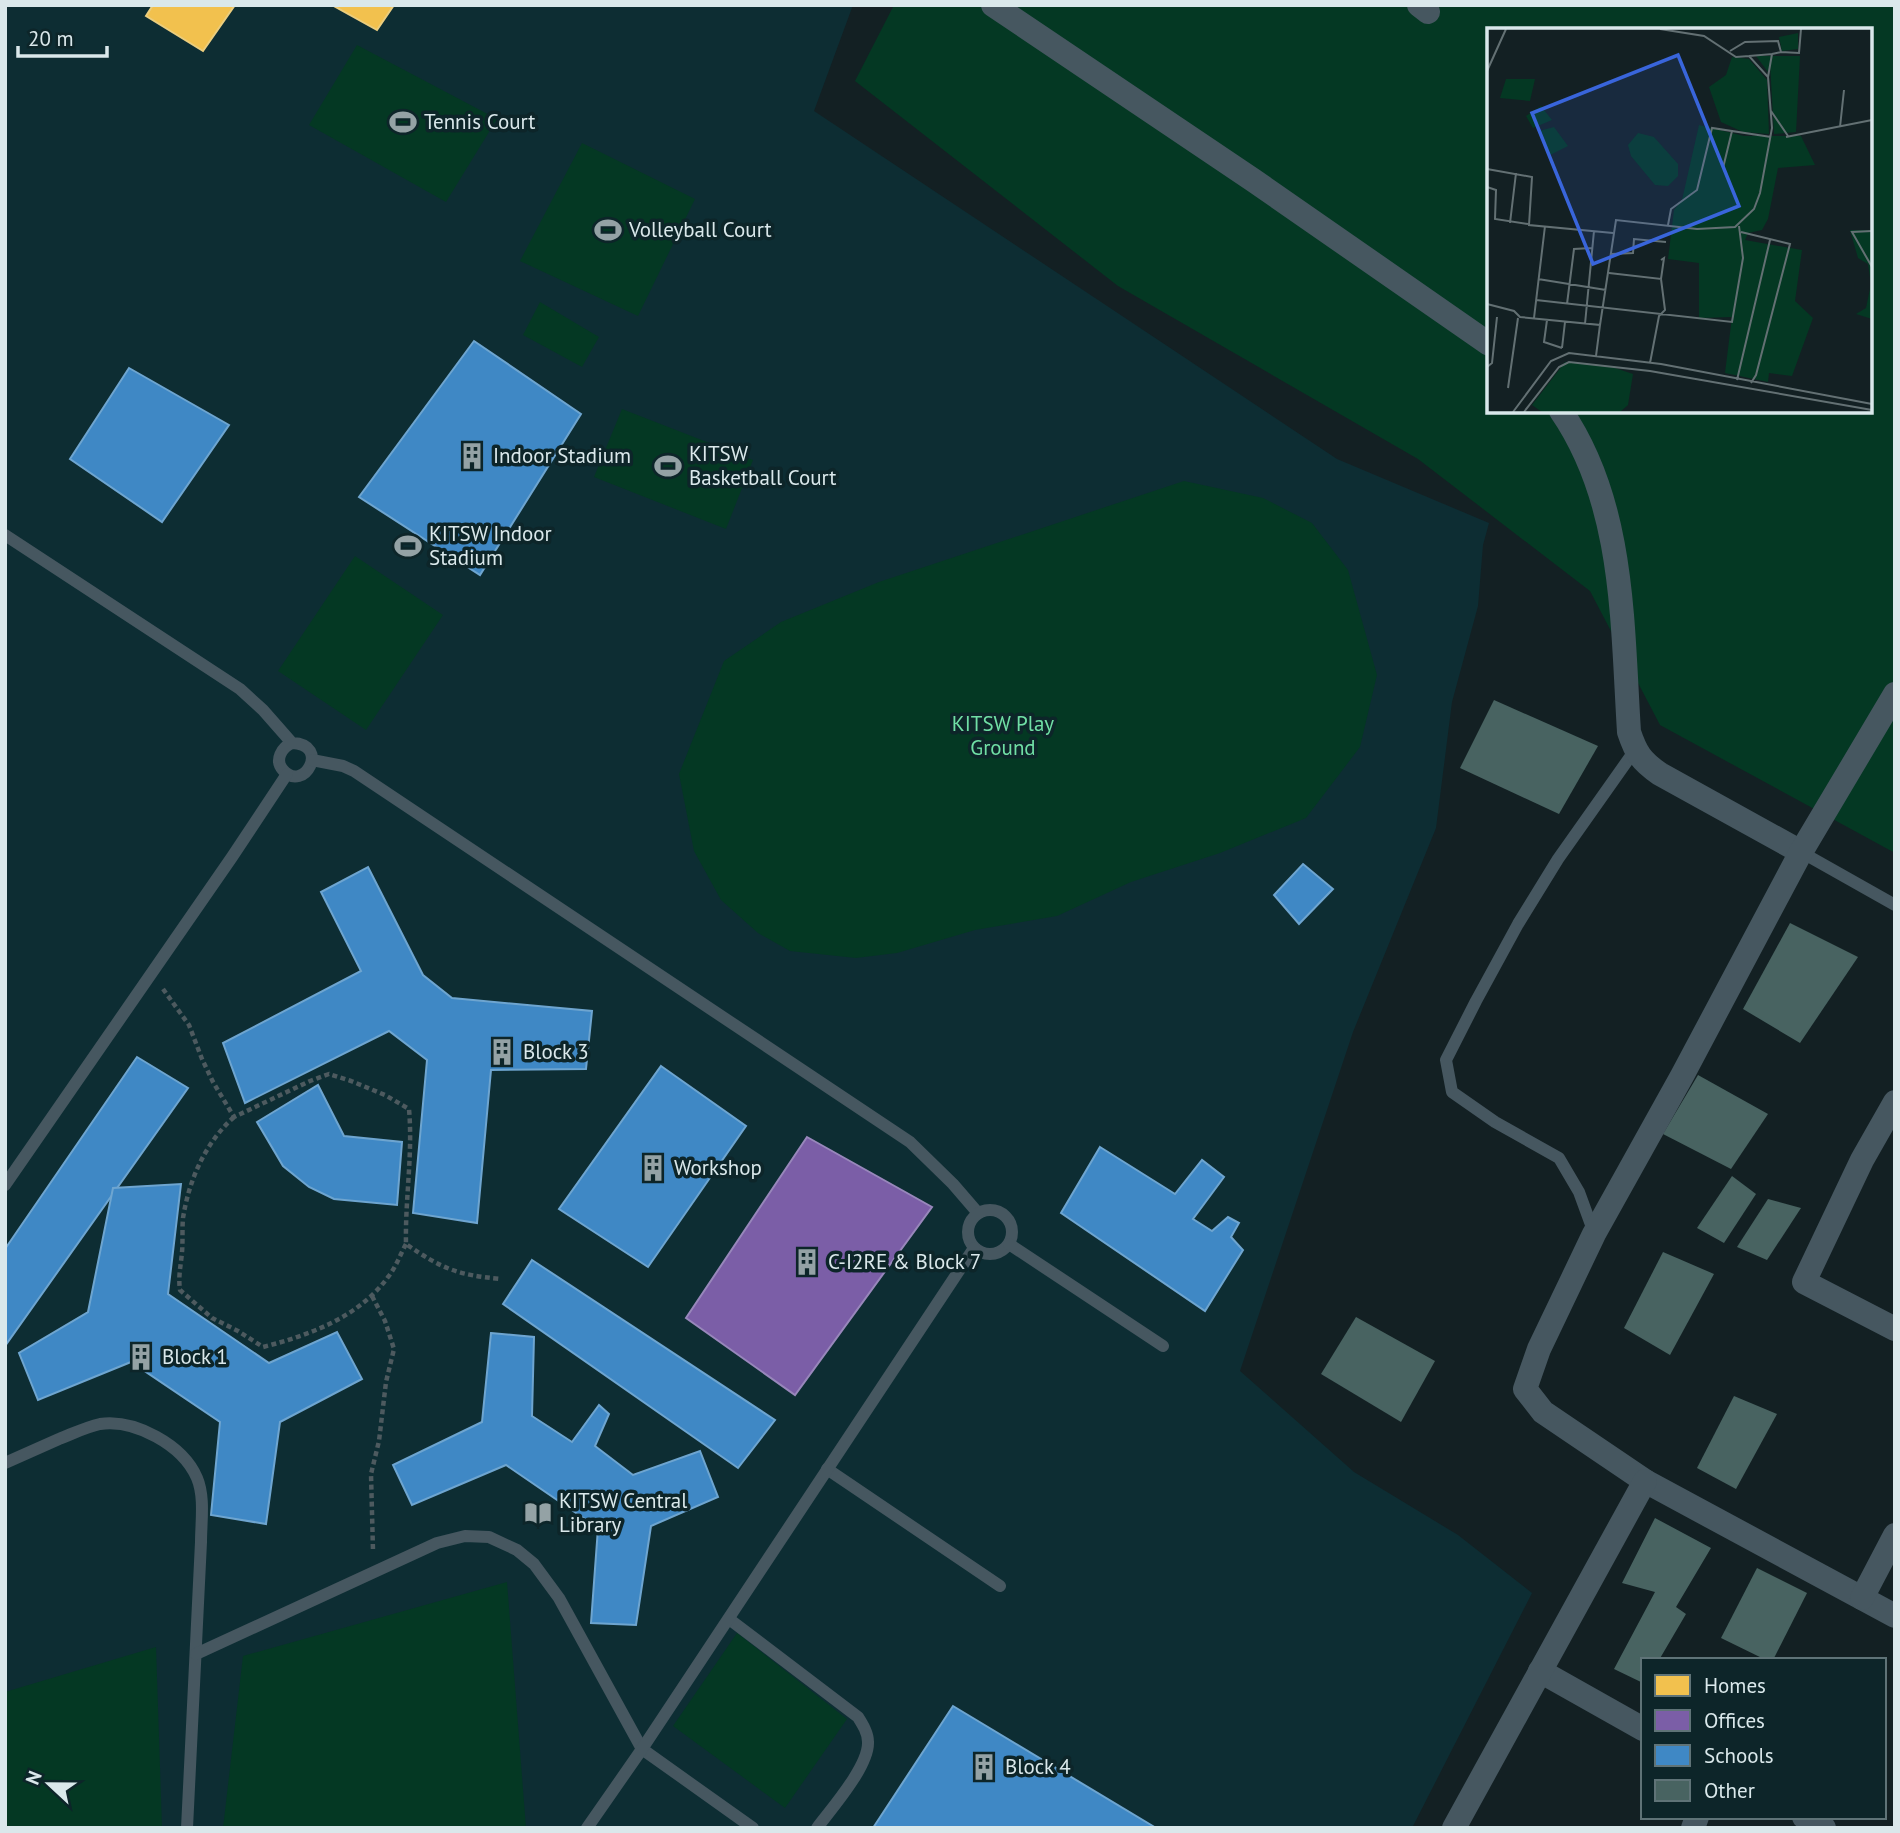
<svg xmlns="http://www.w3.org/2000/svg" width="1900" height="1833" font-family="'PT Sans',sans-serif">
<rect width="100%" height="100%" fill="#132023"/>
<!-- built -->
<path fill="#0d2d33" d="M5 5H853L814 111 1337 459 1489 523 1483 545 1478 606 1452 702 1436 828 1353 1032 1240 1371 1354 1472 1458 1535 1532 1593 1412 1828H5Z"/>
<!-- green -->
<g fill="#043823" fill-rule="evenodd">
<path d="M894 5H1895V853L1660 725 1590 591 1418 459 1118 286 855 81ZM1489 30H1870V411H1489Z"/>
<path d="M357 45 497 119 446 202 309 125Z"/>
<path d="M582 143 695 199 638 316 520 261Z"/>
<path d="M540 302 599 337 582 367 523 335Z"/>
<path d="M622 409 753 460 726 529 594 477Z"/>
<path d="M1184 481 1263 498 1312 523 1348 570 1377 675 1360 747 1306 818 1220 853 1131 882 1057 916 975 930 897 953 856 958 790 951 758 933 721 900 694 851 679 774 724 661 781 622 879 582Z"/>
<path d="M355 556 443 615 366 730 278 671Z"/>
<path d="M507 1582 526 1828H223L243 1656Z"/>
<path d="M737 1633 847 1719 785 1808 673 1726Z"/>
<path d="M156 1647 162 1828H5V1692Z"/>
</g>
<!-- homes -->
<g fill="#f2c14e" stroke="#ebcd7d" stroke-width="2">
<path d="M153 5H235L203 51 146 16Z"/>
<path d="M332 5H394L377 30Z"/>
</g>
<!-- offices -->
<path fill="#7b5ea7" stroke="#9887bb" stroke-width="2" d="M807 1137 932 1207 795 1395 686 1318Z"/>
<!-- schools -->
<g fill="#3f88c5" stroke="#6ea5d0" stroke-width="2">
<path d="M474 341 581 414 480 575 359 497Z"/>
<path d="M129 368 229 425 162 522 70 459Z"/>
<path d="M1303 864 1333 889 1299 924 1274 895Z"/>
<path d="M368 867 423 975 452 998 592 1011 586 1069 491 1070 477 1223 413 1213 427 1060 389 1031 245 1103 223 1043 361 971 321 892Z"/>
<path d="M137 1057 188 1088 5 1346V1249Z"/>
<path d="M661 1066 746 1126 648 1267 559 1209Z"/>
<path d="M318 1085 344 1136 402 1142 397 1205 334 1199 309 1187 283 1166 257 1122Z"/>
<path d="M1100 1147 1175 1194 1202 1160 1224 1177 1193 1219 1212 1231 1228 1217 1239 1223 1231 1237 1243 1250 1205 1311 1061 1213Z"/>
<path d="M181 1184 168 1294 269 1363 337 1332 362 1379 280 1422 266 1524 211 1515 220 1422 131 1362 38 1400 19 1353 88 1312 113 1188Z"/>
<path d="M532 1260 775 1420 738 1468 503 1304Z"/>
<path d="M491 1333 534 1337 532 1416 572 1442 599 1405 609 1414 595 1446 633 1475 700 1451 718 1497 651 1526 636 1625 591 1623 598 1528 506 1465 412 1505 393 1465 482 1422Z"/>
<path d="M953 1706 1156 1828H873Z"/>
</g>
<!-- building -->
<g fill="#486361">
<path d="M1494 700 1598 746 1559 814 1460 768Z"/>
<path d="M1790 923 1858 957 1800 1043 1743 1009Z"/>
<path d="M1698 1075 1768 1114 1731 1169 1663 1134Z"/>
<path d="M1732 1176 1756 1194 1724 1243 1697 1228Z"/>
<path d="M1768 1199 1801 1208 1767 1260 1737 1247Z"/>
<path d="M1663 1252 1714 1274 1670 1355 1624 1328Z"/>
<path d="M1356 1317 1435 1361 1401 1422 1321 1374Z"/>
<path d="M1734 1396 1777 1414 1736 1489 1697 1468Z"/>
<path d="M1655 1518 1711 1548 1676 1607 1686 1614 1659 1660H1643V1683L1614 1669 1655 1592 1622 1583Z"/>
<path d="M1757 1568 1807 1593 1773 1660H1766L1721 1638Z"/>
</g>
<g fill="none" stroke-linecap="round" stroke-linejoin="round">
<!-- path -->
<g stroke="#4d5a5f" stroke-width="4.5" stroke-dasharray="5 3.5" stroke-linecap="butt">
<path d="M163 989 189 1025 202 1059 213 1082 234 1117 310 1081 329 1074 351 1081 385 1095 409 1109C413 1154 405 1199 406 1244 442 1269 458 1275 501 1279"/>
<path d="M234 1117C205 1143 189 1180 183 1218 182 1229 183 1241 182 1252 181 1265 178 1276 180 1290L212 1318 238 1331 263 1347C310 1335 359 1317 388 1277 396 1267 400 1255 406 1244"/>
<path d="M372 1296 385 1321 394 1349 386 1382 379 1441 371 1474 373 1551"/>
</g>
<!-- lane -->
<g stroke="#465760" stroke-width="12">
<path d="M5 535 240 689 263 710 292 743C331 744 304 794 283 770 274 760 282 747 292 743"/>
<path d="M312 760 343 766 354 771 910 1142 953 1184 978 1213"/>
<path d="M1801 852 1895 905"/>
<path d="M5 1185 232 857 287 774"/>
<circle cx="990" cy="1232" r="22"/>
<path d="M1594 1233 1579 1192 1559 1158 1495 1122 1452 1092 1446 1060 1476 1001 1518 924 1558 859 1635 750"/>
<path d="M1009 1244 1163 1346"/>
<path d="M5 1463C23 1455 41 1447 59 1439 72 1434 86 1427 100 1424 135 1419 183 1445 197 1478 205 1497 201 1522 201 1542L187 1828"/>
<path d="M827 1469 1000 1586"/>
<path d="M729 1619 858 1717C863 1725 868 1733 868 1742 869 1766 832 1808 817 1828"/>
<path d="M196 1654 437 1543 465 1536 489 1537 517 1550 534 1564 559 1598 642 1749 753 1828"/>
<path d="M587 1828 642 1749 974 1248"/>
</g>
<!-- street -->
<g stroke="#465760" stroke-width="24">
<path d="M993 5 1253 180 1489 344"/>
<path d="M1419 5 1428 12"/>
<path d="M1561 411C1625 504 1622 623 1629 732 1636 753 1641 761 1660 774L1801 852"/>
<path d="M1895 694 1801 852 1682 1076 1594 1234 1539 1349 1525 1389 1543 1412 1645 1481 1895 1616"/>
<path d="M1895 1102 1862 1160 1804 1282 1895 1329"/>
<path d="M1862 1598 1895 1535"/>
<path d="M1540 1671 1643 1729"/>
<path d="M1804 1817 1824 1828"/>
<path d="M1454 1828 1645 1481"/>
<path d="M1693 1828 1697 1817"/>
</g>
</g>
<!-- icons -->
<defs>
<symbol id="stadium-bare" viewBox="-9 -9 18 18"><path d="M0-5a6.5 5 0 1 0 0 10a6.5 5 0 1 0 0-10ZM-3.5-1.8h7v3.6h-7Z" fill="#94a2a5" stroke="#0d2529" stroke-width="2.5" paint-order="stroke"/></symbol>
<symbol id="building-bare" viewBox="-9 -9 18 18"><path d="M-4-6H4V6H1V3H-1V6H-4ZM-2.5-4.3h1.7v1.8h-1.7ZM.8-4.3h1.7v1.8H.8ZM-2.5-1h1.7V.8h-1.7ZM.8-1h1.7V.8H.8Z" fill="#94a2a5" stroke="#0d2529" stroke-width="2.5" paint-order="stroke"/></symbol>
<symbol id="library-bare" viewBox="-9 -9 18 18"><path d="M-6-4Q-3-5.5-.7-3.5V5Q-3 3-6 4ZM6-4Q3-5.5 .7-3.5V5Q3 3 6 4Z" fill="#94a2a5" stroke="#0d2529" stroke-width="2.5" paint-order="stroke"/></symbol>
</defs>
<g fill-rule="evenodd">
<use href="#stadium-bare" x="384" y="103" width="38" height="38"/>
<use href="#stadium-bare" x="589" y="211" width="38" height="38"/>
<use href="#building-bare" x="453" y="437" width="38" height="38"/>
<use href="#stadium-bare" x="649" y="447" width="38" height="38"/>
<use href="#stadium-bare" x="389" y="527" width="38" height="38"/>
<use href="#building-bare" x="483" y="1033" width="38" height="38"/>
<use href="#building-bare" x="634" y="1149" width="38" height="38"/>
<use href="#building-bare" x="788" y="1243" width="38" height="38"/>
<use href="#building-bare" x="122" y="1338" width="38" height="38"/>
<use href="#library-bare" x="519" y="1494" width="38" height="38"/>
<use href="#building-bare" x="965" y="1748" width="38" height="38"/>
</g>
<g text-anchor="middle" stroke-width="7" stroke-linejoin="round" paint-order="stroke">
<!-- poi labels -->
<g font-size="21" fill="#dae8eb" stroke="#0d2529" text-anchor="start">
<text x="424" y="129">Tennis Court</text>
<text x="629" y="237">Volleyball Court</text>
<text x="689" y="461">KITSW<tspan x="689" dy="24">Basketball Court</tspan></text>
<text x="493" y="463">Indoor Stadium</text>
<text x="429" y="541">KITSW Indoor<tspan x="429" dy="24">Stadium</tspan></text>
<text x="523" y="1059">Block 3</text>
<text x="674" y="1175">Workshop</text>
<text x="828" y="1269">C-I2RE &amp; Block 7</text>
<text x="162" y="1364">Block 1</text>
<text x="559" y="1508">KITSW Central<tspan x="559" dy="24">Library</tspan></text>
<text x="1005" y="1774">Block 4</text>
</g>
<!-- park labels -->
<g font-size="21" fill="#70dfa5" stroke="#0d2529">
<text x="1003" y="731">KITSW Play<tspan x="1003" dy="24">Ground</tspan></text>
</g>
</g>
<!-- overview -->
<g transform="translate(1487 28)">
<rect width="385" height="385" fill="#132023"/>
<path d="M311 5V21L295 23 292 9ZM269 28H313L309 104 287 106 283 35 281 44ZM245 29 262 31 280 52 282 106 256 104 234 94 222 59 239 47ZM19 51H48L43 73 13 70ZM54 78 65 92 46 100 39 88ZM212 97 257 108H314L328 137 291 140 281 191 275 202 261 205 258 212 315 222 308 273 326 290 305 348 282 345 281 354 238 345 245 289 212 290V235L181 231 187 182 195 172ZM67 99 81 118 61 128 52 103ZM151 105 167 109 191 136V148L181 158 168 157 144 128 141 117ZM363 202H385V291L369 286 379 280 384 256 381 236 371 230ZM78 334 122 338 146 346 141 377 133 384H55L45 377Z" fill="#043823"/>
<path fill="none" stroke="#637073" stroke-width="2" d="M243 23 258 14 291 13 294 24 285 26M294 24 312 25 314 1M262 28 285 26 281 49M0 43 19 1M284 83 301 108M353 99 357 62M299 109 385 92M236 140 245 103M0 141 45 149 42 197 126 205M0 159 9 162 8 191 41 196M23 195 29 145M181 197 184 181 210 162 225 100 284 109M385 203 365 204 385 239M254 204 303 216 269 347 264 355M124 226 146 225 147 211 179 214M122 245 174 251 177 230 174 232M51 251 119 262M49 272 245 294 256 230 252 198M0 276 27 283 33 289 113 297 109 328M80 276 87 221 105 220M47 290 58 198M60 292 57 314 75 320M98 296 107 203M113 297 129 192 210 201 248 199 267 181 273 165 285 100 281 49 262 28 249 29 217 8 173 1M75 320 78 294M163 335 172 288 178 282 174 251M0 339 5 335 10 289M250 352 283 212M21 360 31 290M26 384 64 333 82 325 174 336 385 376M37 384 72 339 82 334 163 343 385 382"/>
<path fill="#3965db" fill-opacity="0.15" stroke="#3965db" stroke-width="3.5" d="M191 27 252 178 106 236 45 85Z"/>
<rect width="385" height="385" fill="none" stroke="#dae8eb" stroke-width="3.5"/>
</g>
<!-- border -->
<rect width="1900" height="1833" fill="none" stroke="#dae8eb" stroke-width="14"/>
<!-- legend -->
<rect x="1641" y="1658" width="245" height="161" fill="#0d2529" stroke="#5f7377" stroke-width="2"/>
<rect x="1655" y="1675" width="35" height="21" fill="#f2c14e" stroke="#5f7377" stroke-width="2"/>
<text x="1704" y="1693" font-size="21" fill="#dae8eb">Homes</text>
<rect x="1655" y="1710" width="35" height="21" fill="#7b5ea7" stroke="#5f7377" stroke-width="2"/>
<text x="1704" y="1728" font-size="21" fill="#dae8eb">Offices</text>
<rect x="1655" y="1745" width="35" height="21" fill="#3f88c5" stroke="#5f7377" stroke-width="2"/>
<text x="1704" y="1763" font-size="21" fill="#dae8eb">Schools</text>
<rect x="1655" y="1780" width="35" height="21" fill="#486361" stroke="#5f7377" stroke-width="2"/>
<text x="1704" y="1798" font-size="21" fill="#dae8eb">Other</text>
<!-- north arrow -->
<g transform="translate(49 1784) rotate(292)" stroke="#0d2529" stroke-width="5" paint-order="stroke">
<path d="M0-5L12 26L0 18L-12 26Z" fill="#dae8eb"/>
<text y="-10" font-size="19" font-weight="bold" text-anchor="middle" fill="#dae8eb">N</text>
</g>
<!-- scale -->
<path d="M18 46v10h89v-10" fill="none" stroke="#dae8eb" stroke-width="3.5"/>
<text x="28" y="46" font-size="21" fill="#dae8eb" stroke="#0d2529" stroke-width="5" paint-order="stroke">20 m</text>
</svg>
